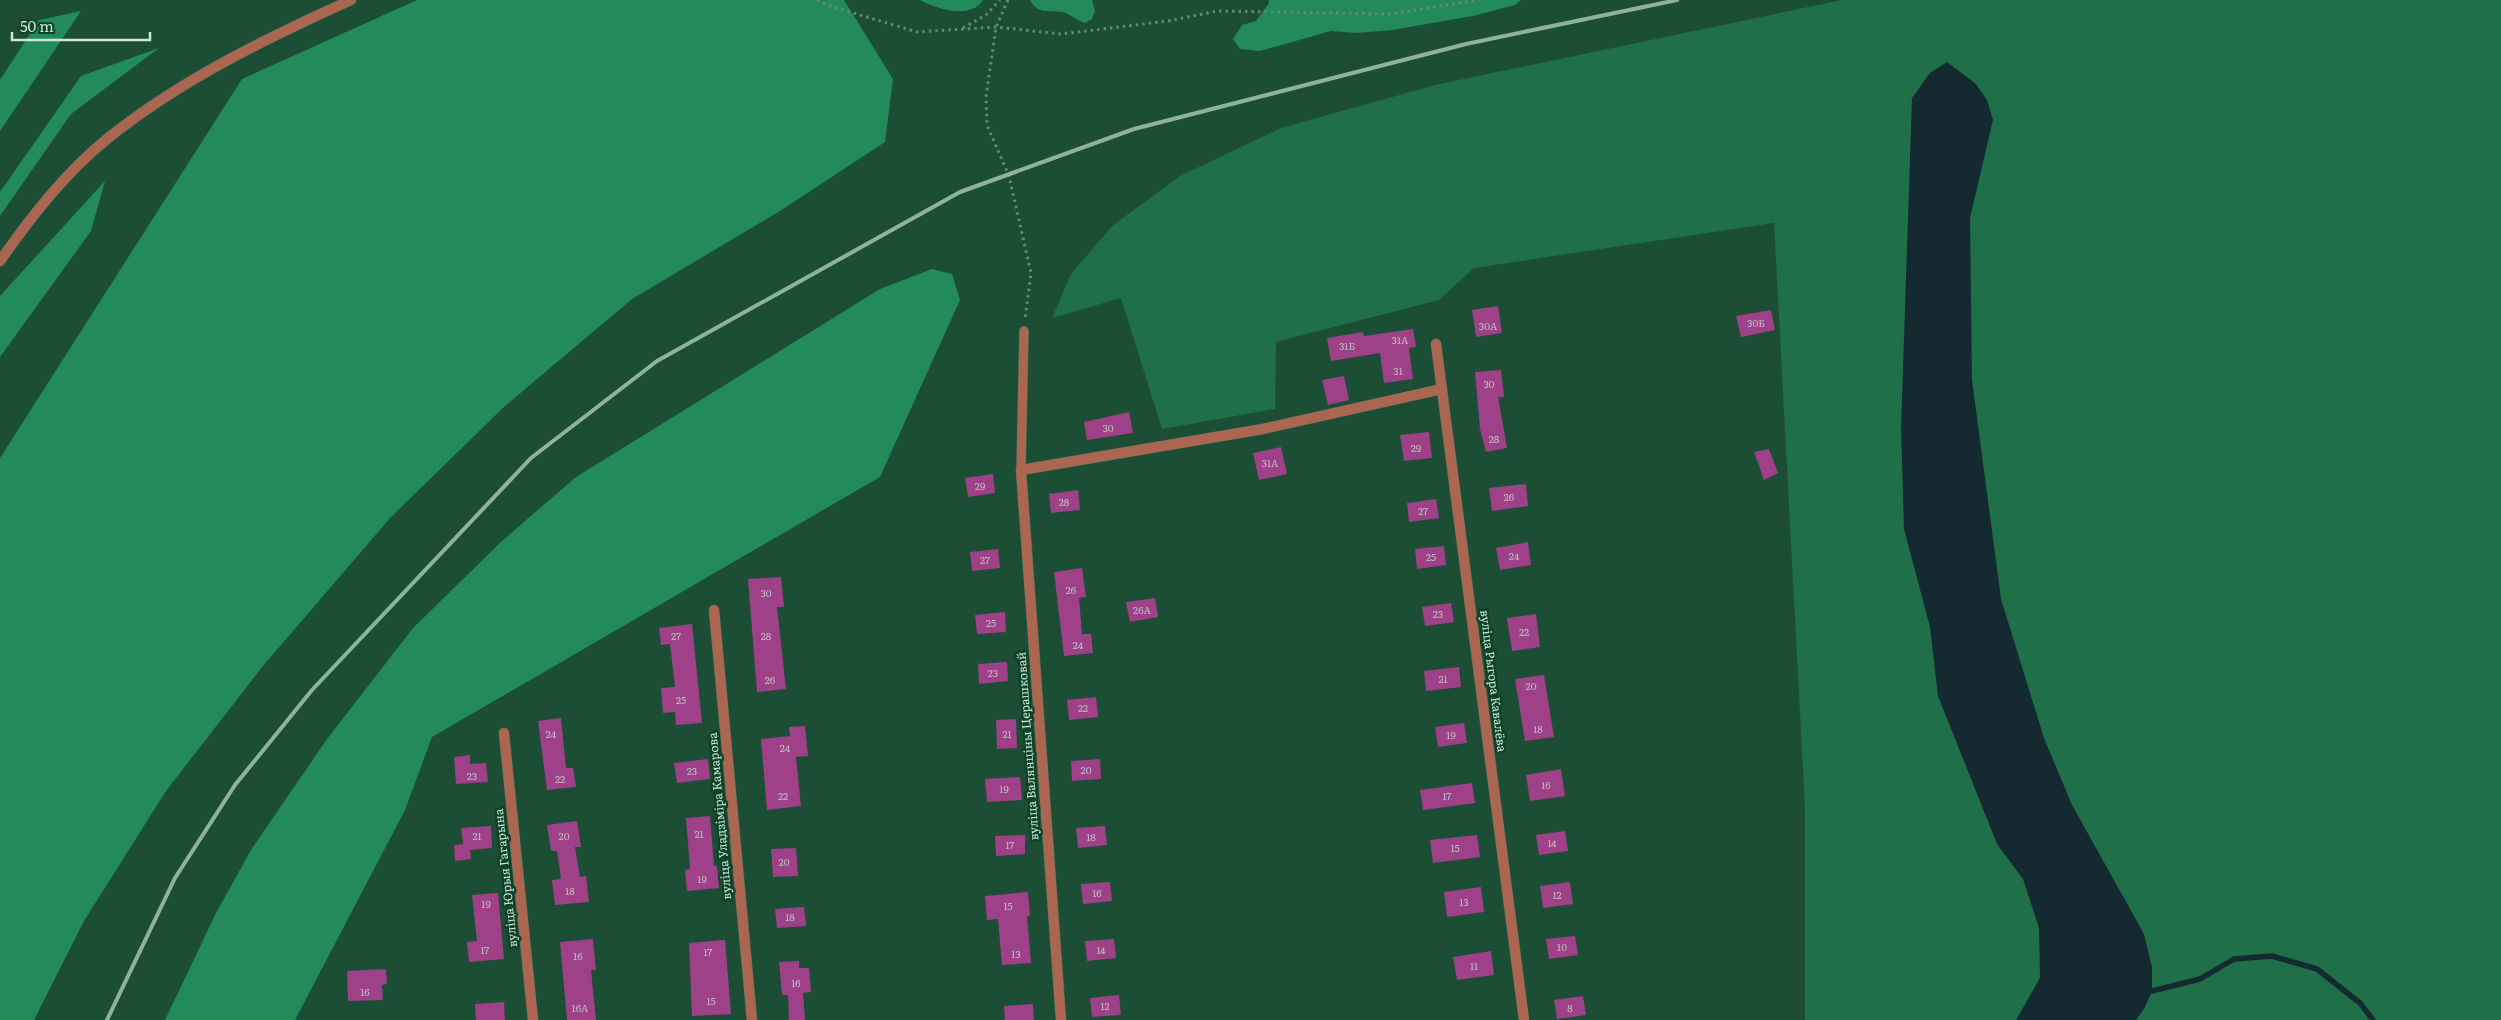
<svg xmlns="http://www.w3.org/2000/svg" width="2501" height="1020" font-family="Literata,serif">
<rect width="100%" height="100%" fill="#1b4e34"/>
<!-- green -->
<path fill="#1f6f48" d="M1842 0H2501V1020H1805V807L1774 223 1474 268 1439 300 1276 342 1275 409 1162 429 1121 298 1052 318 1071 274 1112 226 1180 176 1281 128 1435 85Z"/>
<!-- forest -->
<g fill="#238a59">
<path d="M417 0H844L893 79 885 142 780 211 632 299 505 406 391 517 263 666 166 791 84 921 34 1020H0V458L242 79Z"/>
<path d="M920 0H983C971 20 936 9 920 0Z"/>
<path d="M1030 0H1092L1095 11 1092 19 1085 23C1078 21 1069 13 1062 12 1048 10 1038 15 1030 0Z"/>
<path d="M1269 0H1521L1515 5 1473 16 1392 30 1356 33 1331 31 1260 51 1240 49 1233 39 1242 25 1256 21 1269 3Z"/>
<path d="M81 11 0 131V80L39 20Z"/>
<path d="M159 48 71 114 0 216V192L81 76Z"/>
<path d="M105 181 91 231 0 357V296Z"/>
<path d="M932 269 952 274 960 300 880 477 432 737 405 810 295 1020H165L216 913 251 850 327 739 413 628 502 541 576 477 880 289Z"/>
</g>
<!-- water -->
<path fill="#142a30" d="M1947 62 1976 84 1987 100 1993 120 1970 218 1972 380 2001 599 2044 738 2072 805 2144 934 2152 967V991L2144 1009 2136 1020H2016L2040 978 2039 928 2023 879 1997 844 1938 696 1930 627 1904 529 1901 428 1912 98 1930 73Z"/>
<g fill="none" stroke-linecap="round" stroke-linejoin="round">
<!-- stream -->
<path stroke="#142a30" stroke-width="5.5" d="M2152 991 2200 979 2234 959 2272 956 2317 969 2360 1003 2373 1020"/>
</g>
<!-- building -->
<g fill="#9e4188">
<path d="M1498 306 1502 333 1476 337 1472 310Z"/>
<path d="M1771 310 1775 330 1741 337 1736 316Z"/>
<path d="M1413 329 1416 347 1409 348 1413 379 1384 383 1380 353 1331 361 1327 338 1363 332 1364 336Z"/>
<path d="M1501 370 1504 397H1498L1507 448 1486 452 1480 429 1475 372Z"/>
<path d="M1344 376 1349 400 1328 405 1322 380Z"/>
<path d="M1129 412 1133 433 1087 440 1084 422Z"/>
<path d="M1429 432 1432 458 1404 461 1400 435Z"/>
<path d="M1281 447 1287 474 1259 480 1253 453Z"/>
<path d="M1769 449 1778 473 1764 480 1754 452Z"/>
<path d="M993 474 995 493 968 497 965 478Z"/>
<path d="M1526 484 1528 506 1492 511 1489 488Z"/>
<path d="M1078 490 1080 510 1051 513 1049 494Z"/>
<path d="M1436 499 1439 518 1409 522 1407 503Z"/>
<path d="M1528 542 1531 565 1500 570 1496 548Z"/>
<path d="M1444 546 1446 565 1417 569 1415 549Z"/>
<path d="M998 549 1000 568 972 571 970 552Z"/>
<path d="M1082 568 1086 597 1079 598 1082 634H1091L1093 653 1064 656 1054 572Z"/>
<path d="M781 577 784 607H777L786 689 757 692 748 579Z"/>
<path d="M1155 598 1158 617 1130 622 1126 602Z"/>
<path d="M1451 603 1454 622 1425 626 1422 607Z"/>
<path d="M1005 612 1006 632 977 634 975 615Z"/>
<path d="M1536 614 1540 647 1512 651 1507 618Z"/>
<path d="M692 624 702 723 676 725 675 712 663 713 661 688 675 687 670 644 661 645 659 628Z"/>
<path d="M1007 662 1008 681 979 684 978 664Z"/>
<path d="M1459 667 1461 687 1426 691 1424 671Z"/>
<path d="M1544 675 1554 737 1525 741 1515 679Z"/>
<path d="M1096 697 1098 717 1069 720 1067 700Z"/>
<path d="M561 718 566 768H573L576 787 547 790 538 721Z"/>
<path d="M1016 719 1017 748 997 749 996 720Z"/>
<path d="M1464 723 1467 743 1438 747 1435 727Z"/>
<path d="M805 726 808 756 796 757 801 806 767 810 761 739 790 736 789 727Z"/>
<path d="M470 755V764L486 763 488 782 456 784 454 757Z"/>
<path d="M708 759 710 779 677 783 674 763Z"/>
<path d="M1100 759 1101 779 1072 781 1071 761Z"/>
<path d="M1561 769 1565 796 1530 801 1526 775Z"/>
<path d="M1020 777 1022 800 987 802 985 779Z"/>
<path d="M1472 783 1475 803 1423 810 1420 790Z"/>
<path d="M710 816 714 866H717L719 888 687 891 685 870 690 869 686 818Z"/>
<path d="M577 821 581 847H575L580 877 586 876 589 902 555 905 552 880 561 879 557 851H551L547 825Z"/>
<path d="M491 826 492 848 470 850 471 859 455 861 454 845 463 844 461 828Z"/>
<path d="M1105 826 1107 845 1078 848 1076 828Z"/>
<path d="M1565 831 1568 851 1539 855 1536 835Z"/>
<path d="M1025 835V854L996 856 995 836Z"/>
<path d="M1477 835 1480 857 1433 863 1430 840Z"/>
<path d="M796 848 798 876 773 877 771 849Z"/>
<path d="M1110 882 1112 901 1083 904 1081 884Z"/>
<path d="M1570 882 1573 904 1543 908 1540 886Z"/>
<path d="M1481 887 1484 912 1447 917 1444 892Z"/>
<path d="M1028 892 1030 916H1027L1031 963 1002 965 998 919 987 920 985 896Z"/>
<path d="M498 893 504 959 469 962 467 942 477 941 472 895Z"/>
<path d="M804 907 806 926 777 928 775 909Z"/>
<path d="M1575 936 1578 955 1549 959 1546 939Z"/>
<path d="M593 939 596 970H591L596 1020H567L560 942Z"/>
<path d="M1114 939 1116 958 1087 961 1085 941Z"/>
<path d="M725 940 731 1014 692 1016 689 943Z"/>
<path d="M1491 951 1494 975 1457 980 1453 957Z"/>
<path d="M799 961V968H809L811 992 803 993 805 1020H789L788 995H782L779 962Z"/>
<path d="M386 969 387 984 382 985 383 1000 348 1001 347 971Z"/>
<path d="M1119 995 1121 1015 1092 1017 1090 998Z"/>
<path d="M1583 996 1586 1015 1557 1019 1554 1000Z"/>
<path d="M504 1002 505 1020H476L475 1004Z"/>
<path d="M1033 1004 1034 1020H1005L1004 1006Z"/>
</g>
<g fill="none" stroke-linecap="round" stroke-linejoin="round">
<defs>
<path id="service" d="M1021 470 1024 331"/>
<g id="minor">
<path d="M1436 344 1524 1020"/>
<path d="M714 610 752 1020"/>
<path d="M504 733 533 1020"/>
<path d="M1061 1020 1021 470 1263 429 1442 389"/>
</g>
<path id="tertiary" d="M0 261C31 217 65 173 107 139 180 80 267 38 351 0"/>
</defs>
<!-- service casing -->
<use href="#service" stroke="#3f6d54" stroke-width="10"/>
<!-- minor casing -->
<use href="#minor" stroke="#3f6d54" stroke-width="11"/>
<!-- tertiary casing -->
<use href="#tertiary" stroke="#3f6d54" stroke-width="11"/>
<!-- path -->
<g stroke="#628b75" stroke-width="3" stroke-dasharray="2.5 4" stroke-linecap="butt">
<path d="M817 0 827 5 917 32 996 27 1061 34 1168 21 1217 11 1390 14 1479 0"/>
<path d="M1008 0 996 27 986 97 987 125 1009 176 1031 273 1025 319"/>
<path d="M963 28 986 15 1000 0"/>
</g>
<!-- service -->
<use href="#service" stroke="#ab6651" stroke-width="9"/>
<!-- minor -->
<use href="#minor" stroke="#ab6651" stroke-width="10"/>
<!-- tertiary -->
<use href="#tertiary" stroke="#ab6651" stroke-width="10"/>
<!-- rail -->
<path stroke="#8fb29d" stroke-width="4" d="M107 1020 175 878 235 785 312 690 531 458 657 361 960 192 1134 129 1466 44 1677 0"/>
</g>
<g text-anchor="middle" stroke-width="5" stroke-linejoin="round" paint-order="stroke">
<!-- number labels -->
<g font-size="10" fill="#c1bec2">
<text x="1756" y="327">30Б</text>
<text x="1488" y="330">30А</text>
<text x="1400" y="344">31А</text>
<text x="1347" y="350">31Б</text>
<text x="1398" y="375">31</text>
<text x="1489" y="388">30</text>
<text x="1108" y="432">30</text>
<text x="1494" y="443">28</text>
<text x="1416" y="452">29</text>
<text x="1270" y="467">31А</text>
<text x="980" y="490">29</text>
<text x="1509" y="501">26</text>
<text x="1064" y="506">28</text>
<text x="1423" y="515">27</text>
<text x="1514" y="560">24</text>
<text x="1431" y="561">25</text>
<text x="985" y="564">27</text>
<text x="1071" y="594">26</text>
<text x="766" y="597">30</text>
<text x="1142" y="614">26А</text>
<text x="1438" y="618">23</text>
<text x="991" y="627">25</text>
<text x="1524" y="636">22</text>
<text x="676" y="640">27</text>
<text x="766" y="640">28</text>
<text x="1078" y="649">24</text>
<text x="993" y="677">23</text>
<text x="1443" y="683">21</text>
<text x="770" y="684">26</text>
<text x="1531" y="690">20</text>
<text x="681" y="704">25</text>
<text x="1083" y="712">22</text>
<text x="1538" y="733">18</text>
<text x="551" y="738">24</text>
<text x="1007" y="738">21</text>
<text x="1451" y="739">19</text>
<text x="785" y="752">24</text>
<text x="1086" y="774">20</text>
<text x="692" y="775">23</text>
<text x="472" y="780">23</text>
<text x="560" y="783">22</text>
<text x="1546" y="789">16</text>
<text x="1004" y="793">19</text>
<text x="783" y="800">22</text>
<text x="1447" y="800">17</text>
<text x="699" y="838">21</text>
<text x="477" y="840">21</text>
<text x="564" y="840">20</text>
<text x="1091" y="841">18</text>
<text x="1552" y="847">14</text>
<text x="1010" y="849">17</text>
<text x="1455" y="852">15</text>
<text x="784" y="866">20</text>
<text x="702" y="883">19</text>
<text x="570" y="895">18</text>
<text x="1097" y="897">16</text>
<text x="1557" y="899">12</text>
<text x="1464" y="906">13</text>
<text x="486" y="908">19</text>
<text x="1008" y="910">15</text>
<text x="790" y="921">18</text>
<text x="1562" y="951">10</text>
<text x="485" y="954">17</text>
<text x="1101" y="954">14</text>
<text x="708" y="956">17</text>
<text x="1016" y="958">13</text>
<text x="578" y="960">16</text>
<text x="1474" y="970">11</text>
<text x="796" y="987">16</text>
<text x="365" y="996">16</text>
<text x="711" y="1005">15</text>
<text x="1105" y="1010">12</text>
<text x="580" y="1012">16А</text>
<text x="1570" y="1012">8</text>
</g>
<!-- street labels -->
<g font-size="12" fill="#cde7d6" stroke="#0e4329">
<text transform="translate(1493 681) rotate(83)" y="4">вуліца Рыгора Кавалёва</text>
<text transform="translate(1028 746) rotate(-94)" y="4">вуліца Валянціны Церашковай</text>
<text transform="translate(720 816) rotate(-95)" y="4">вуліца Уладзіміра Камарова</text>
<text transform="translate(506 878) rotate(-96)" y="4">вуліца Юрыя Гагарына</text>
</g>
</g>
<!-- scale -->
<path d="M12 32v8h138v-8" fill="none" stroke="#cde7d6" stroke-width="2.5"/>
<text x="20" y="32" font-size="15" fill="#cde7d6" stroke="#0e4329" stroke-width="4" paint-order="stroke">50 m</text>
</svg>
